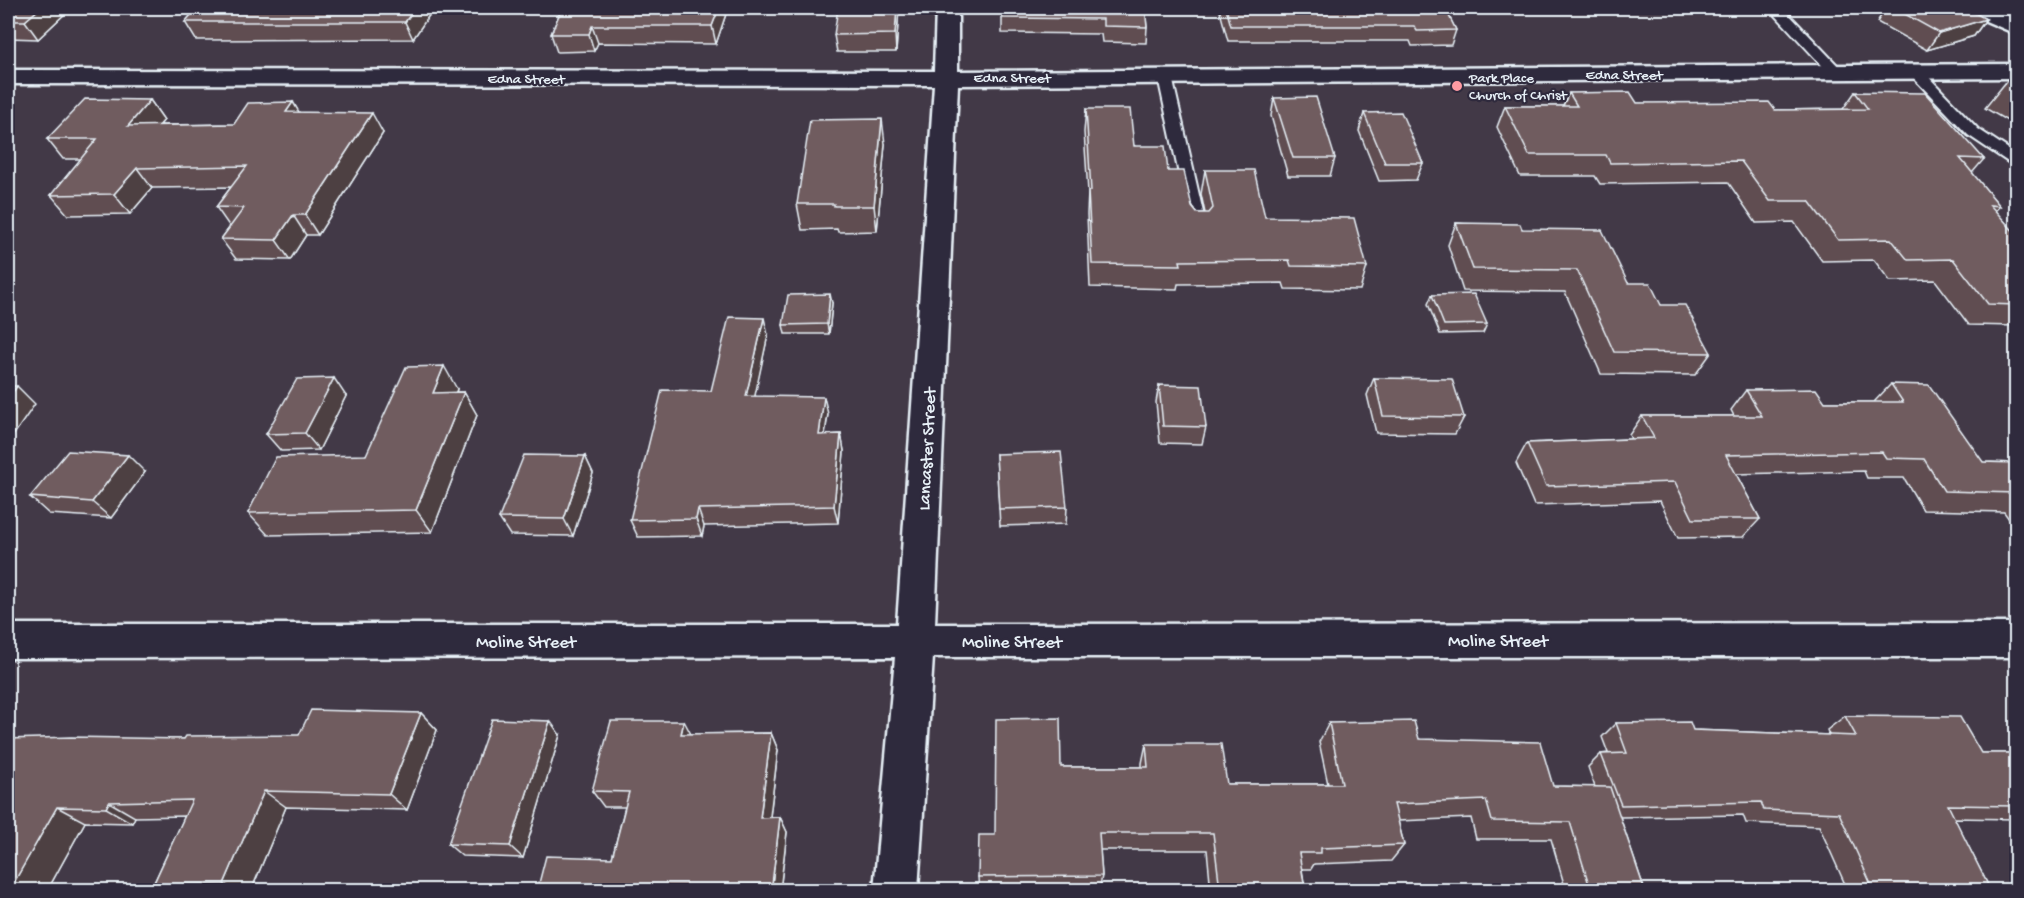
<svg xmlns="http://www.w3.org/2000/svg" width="2024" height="898" font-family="'Gochi Hand',sans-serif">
<rect width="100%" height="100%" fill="#423947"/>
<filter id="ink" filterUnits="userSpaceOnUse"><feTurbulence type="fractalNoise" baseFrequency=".0167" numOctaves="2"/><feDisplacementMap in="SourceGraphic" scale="12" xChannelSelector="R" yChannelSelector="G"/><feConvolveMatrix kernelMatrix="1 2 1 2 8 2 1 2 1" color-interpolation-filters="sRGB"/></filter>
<g filter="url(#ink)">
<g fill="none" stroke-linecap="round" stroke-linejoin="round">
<defs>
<g id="service">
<path d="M1769 8H1783L1841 69 1843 72 1841 75H1831Z"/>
<path d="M1916 68 1921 69 1978 129 2016 154V166L2011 164 1968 135 1911 75 1909 72 1911 69Z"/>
<path d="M1165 73 1172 77 1207 230 1205 234H1193L1191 230 1158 77Z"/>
</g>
<path id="minor" d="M936 8H958V71L2016 64V78L958 85 935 624 2016 623V657H933L918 890H874L895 657 8 658V624H897L934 85 8 84V70L934 71Z"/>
<path id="secondary" d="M1964 8H1992L2016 19V34L1967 13Z"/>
</defs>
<!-- service casing -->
<use href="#service" stroke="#e8f1f8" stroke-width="4"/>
<!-- minor casing -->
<use href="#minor" stroke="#e8f1f8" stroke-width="5"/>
<!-- secondary casing -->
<use href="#secondary" stroke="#e8f1f8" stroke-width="5"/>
<!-- service -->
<use href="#service" fill="#2f2a3d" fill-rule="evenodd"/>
<!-- minor -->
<use href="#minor" fill="#2f2a3d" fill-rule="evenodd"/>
<!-- secondary -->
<use href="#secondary" fill="#2f2a3d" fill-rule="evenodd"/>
</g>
<!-- wall -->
<g fill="#604e51" stroke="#e8f1f8" stroke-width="1.5">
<path d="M8 8H69L70 9 38 39 8 38Z"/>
<path d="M197 8H434L413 39 196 40 185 22Z"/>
<path d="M562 8H728L716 44 598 43 594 51 557 52 551 34Z"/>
<path d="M899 8 896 52H837L834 35Z"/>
<path d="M1002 8H1145L1147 27 1146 43 1102 42 1101 34 1002 33Z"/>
<path d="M1219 8H1445L1456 30 1451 45 1412 46 1410 41H1228Z"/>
<path d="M1886 8H1966L1986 19 1974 36 1927 50 1877 22Z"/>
<path d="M2016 75V126L1985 108 2010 77Z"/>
<path d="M1855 92 1984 159 1972 173 2000 206 1995 211 2016 234V326L1969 325 1935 280 1890 281 1874 260 1822 261 1794 222 1756 223 1728 182 1600 184 1595 176H1520L1497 127 1505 106H1563L1569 93 1637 103 1775 110 1843 109Z"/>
<path d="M1274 98 1335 158 1330 176H1288L1271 116Z"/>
<path d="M150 100 164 120 160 125 234 124 293 102 299 113 383 133 318 235H306L290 260 236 259 221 239 230 227 216 207 231 187 152 188 130 214 68 215 51 195 81 159H63L47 139Z"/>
<path d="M1086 109 1168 171 1197 213H1205L1201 194 1205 170 1265 217 1367 267 1360 290 1285 289 1283 283 1178 284 1177 289 1090 287 1087 214 1088 192 1084 132Z"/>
<path d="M1364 113 1423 163 1416 180 1379 181 1359 131Z"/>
<path d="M885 144 877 231 838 232 837 229 802 230 797 204Z"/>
<path d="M1456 223 1522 229 1628 283 1661 305 1711 353 1695 375 1601 374 1565 292 1463 291 1448 245Z"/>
<path d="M1432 295 1487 324 1483 333 1440 334 1428 304Z"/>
<path d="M832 303 829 334H785L783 325Z"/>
<path d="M768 335 754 396 828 414 825 435 841 434 844 451 838 523 704 526 702 536 638 537 630 520 711 391Z"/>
<path d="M1374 378 1464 417 1455 434 1376 433 1367 395Z"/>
<path d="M1891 384 1983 462 2016 463V526H2014L2004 512 1923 510 1904 478H1867L1864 471 1736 474 1760 519 1743 537 1678 538 1660 501 1534 505 1516 463 1527 443 1631 439 1629 435 1642 416H1734L1731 410 1746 390 1825 402H1874Z"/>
<path d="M1159 385 1206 427 1202 444 1160 443 1156 402Z"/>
<path d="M457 389 456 392H464L477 415 432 532 268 535 248 513 366 455Z"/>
<path d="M346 396 319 450 281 451 266 434Z"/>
<path d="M996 454 1067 507 1066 524 1000 526Z"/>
<path d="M585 456 593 473 573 536 510 535 499 518Z"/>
<path d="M145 472 111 518 49 514 30 497Z"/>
<path d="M421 713 437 730 407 810 286 807 251 891H164L153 885 185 816 135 817 132 823 85 822 47 891H8V739H184L299 735Z"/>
<path d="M1845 716 1981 753H2016V819L1954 818 1991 891H1848L1819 826 1746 823 1743 815 1620 817 1645 891H1566L1551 839H1476L1471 818 1398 821 1404 845 1391 861 1314 864 1311 869H1302L1305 889 1304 891H1211L1207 850H1100L1102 876 1099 891H979L978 877 995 835 1061 767H1142V763L1146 744 1227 784H1328L1319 742 1329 723 1419 739 1553 786 1595 787 1588 767 1601 754 1608 753 1602 737 1616 723 1693 730 1829 735 1827 730Z"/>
<path d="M771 733 778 750 770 817H780L787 832 780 891H537L612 858 625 807H604L592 791 691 734Z"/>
<path d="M560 735 523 858 462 856 448 844Z"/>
</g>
<!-- shaded-wall -->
<g fill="#4e4042" stroke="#e8f1f8" stroke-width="1.5">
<path d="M40 8H69L70 9 38 39 25 21Z"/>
<path d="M415 8H434L413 39 405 22Z"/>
<path d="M719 8H728L716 44 712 26Z"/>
<path d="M897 8H899L896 52 895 34Z"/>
<path d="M1986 19 1974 36 1927 50 1939 33Z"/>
<path d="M592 26 598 43 594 51 589 34Z"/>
<path d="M150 100 164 120 142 146 128 126Z"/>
<path d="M293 102 305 122 286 112Z"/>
<path d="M372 113 383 133 318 235 305 215Z"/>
<path d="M882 119 885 144 877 231 874 206Z"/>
<path d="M137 168 152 188 130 214 114 194Z"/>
<path d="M293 215 306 235 290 260 276 240Z"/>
<path d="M830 294 832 303 829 334 827 324Z"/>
<path d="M764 318 768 335 751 414 746 396Z"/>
<path d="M444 366 457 389 447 415 433 393Z"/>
<path d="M334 378 346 396 319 450 305 433Z"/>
<path d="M17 386 35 404 8 443V399Z"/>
<path d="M464 392 477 415 432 532 416 510Z"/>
<path d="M824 397 828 414 822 452 819 435Z"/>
<path d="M841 434 844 451 838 523 834 506Z"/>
<path d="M128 455 145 472 111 518 92 502Z"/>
<path d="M585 456 593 473 573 536 564 519Z"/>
<path d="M698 509 704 526 702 536 696 519Z"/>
<path d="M8 712 11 714 8 721Z"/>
<path d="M421 713 437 730 407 810 389 794Z"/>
<path d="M550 721 560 735 523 858 510 846Z"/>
<path d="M684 721 693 738 681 734Z"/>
<path d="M771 733 778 750 768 833 760 818Z"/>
<path d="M264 791 286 807 251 891H236L224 884Z"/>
<path d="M109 802 135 817 132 823 106 808Z"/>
<path d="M57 807 85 822 47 891H9Z"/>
<path d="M780 817 787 832 780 891H776L772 884Z"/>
</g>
<!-- building -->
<g fill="#705b5e" stroke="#e8f1f8" stroke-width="1.5">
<path d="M8 8H40L25 21H8Z"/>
<path d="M197 8H415L405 22H185Z"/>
<path d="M562 8H719L712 26H592L589 34H551Z"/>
<path d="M838 8H897L895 34 834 35Z"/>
<path d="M1002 8H1145L1147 27 1103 26V19L1002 18Z"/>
<path d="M1226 8H1445L1456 30 1417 31 1414 26H1231Z"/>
<path d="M1894 8H1966L1986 19 1939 33Z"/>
<path d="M2016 75V81L2010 77Z"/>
<path d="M1630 92 1637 103 1769 102 1775 110 1868 109 1855 92 1925 93 1984 159 1960 158 2000 206 1990 205 2016 234V305L1988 304 1953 259 1908 260 1891 239 1838 240 1809 201H1770L1741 161 1610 163 1606 155H1529L1505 106H1577L1569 93Z"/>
<path d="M1316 97 1335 158H1293L1274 98Z"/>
<path d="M85 99 150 100 128 126 234 124 248 103 293 102 286 112 372 113 305 215H293L276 240 221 239 244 208 216 207 247 166 137 168 114 194 51 195 97 139H47Z"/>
<path d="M1086 109H1130L1134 146H1165L1168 171H1184L1192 207 1197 213H1209L1213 208 1205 170H1254L1265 217 1354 218 1367 267 1291 266 1289 260 1180 261 1181 265 1092 264 1088 191H1091Z"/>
<path d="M1401 112 1423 163H1385L1364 113Z"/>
<path d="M882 119 874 206H834V204H797L810 120Z"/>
<path d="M1456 223 1520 224 1522 229 1602 230 1628 283H1650L1661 305H1685L1711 353 1614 352 1577 270 1473 269Z"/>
<path d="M830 294 827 324 783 325 788 295Z"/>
<path d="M1474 294 1487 324 1444 325 1432 295Z"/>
<path d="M729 317 764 318 746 396 824 397 819 435 841 434 834 506 698 509 696 519 630 520 662 390 711 391Z"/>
<path d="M444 366 433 393 464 392 416 510 248 513 276 457 366 455 406 367Z"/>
<path d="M334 378 305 433 266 434 297 379Z"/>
<path d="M1374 378 1452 379 1464 417 1383 416Z"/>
<path d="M1891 384 1929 385 1983 462 2016 463V493L1944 491 1924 459 1886 458 1882 452 1726 455 1760 519H1693L1675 482 1546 486 1527 443 1654 438 1642 416H1762L1746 390 1816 389 1825 402H1903Z"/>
<path d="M1159 385 1201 386 1206 427 1163 426Z"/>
<path d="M8 386H17L8 399Z"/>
<path d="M68 451 128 455 92 502 30 497Z"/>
<path d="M1061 452 1067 507 999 509 996 454Z"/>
<path d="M524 455 585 456 564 519 499 518Z"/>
<path d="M311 710 421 713 389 794 264 791 224 884 153 885 192 800 109 802 106 808 57 807 9 891H8V739L71 737 184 739 186 736 299 735Z"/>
<path d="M1845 716 1960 717 1981 753H2016V806L1948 805 1991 891H1874L1839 813 1764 810 1761 802 1621 805 1601 754 1627 753 1616 723 1690 722 1693 730 1856 736Z"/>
<path d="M1060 718 1061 767H1148L1146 744H1221L1227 784H1342L1329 723 1414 721 1419 739 1540 742 1553 786 1610 787 1645 891H1591L1570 822 1492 821 1486 800 1394 804 1404 845 1321 848V853H1299L1305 889H1220L1213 833H1099L1102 876 978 877 979 835H995L996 719Z"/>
<path d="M492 719 550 721 510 846 448 844Z"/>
<path d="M611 721H684L681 734 771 733 760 818 780 817 772 884 625 887 624 891H537L546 856 612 858 629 792 592 791Z"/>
</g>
</g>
<!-- markers -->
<circle fill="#ff9aa2" stroke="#2f2a3d" stroke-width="2" cx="1457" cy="86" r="6"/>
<g text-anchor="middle" stroke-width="4.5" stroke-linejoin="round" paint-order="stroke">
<!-- far-street labels -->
<g font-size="15" fill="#e8f1f8" stroke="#2f2a3d">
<text x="1624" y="79">Edna Street</text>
<text x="1012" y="82">Edna Street</text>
<text x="526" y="83">Edna Street</text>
</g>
<!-- far-poi labels -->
<g font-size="15" fill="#e8f1f8" stroke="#2f2a3d" text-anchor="start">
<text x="1469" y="82">Park Place<tspan x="1469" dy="17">Church of Christ</tspan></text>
</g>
<!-- street labels -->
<g font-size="18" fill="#e8f1f8" stroke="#2f2a3d">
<text transform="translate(926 449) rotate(-87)" y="6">Lancaster Street</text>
<text x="1498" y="646">Moline Street</text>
<text x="526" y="647">Moline Street</text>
<text x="1012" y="647">Moline Street</text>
</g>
</g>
<!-- margin -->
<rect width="2024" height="898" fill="none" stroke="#2f2a3d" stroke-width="30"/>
<rect x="15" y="15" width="1994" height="868" fill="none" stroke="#e8f1f8" stroke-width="2" filter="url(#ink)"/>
</svg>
